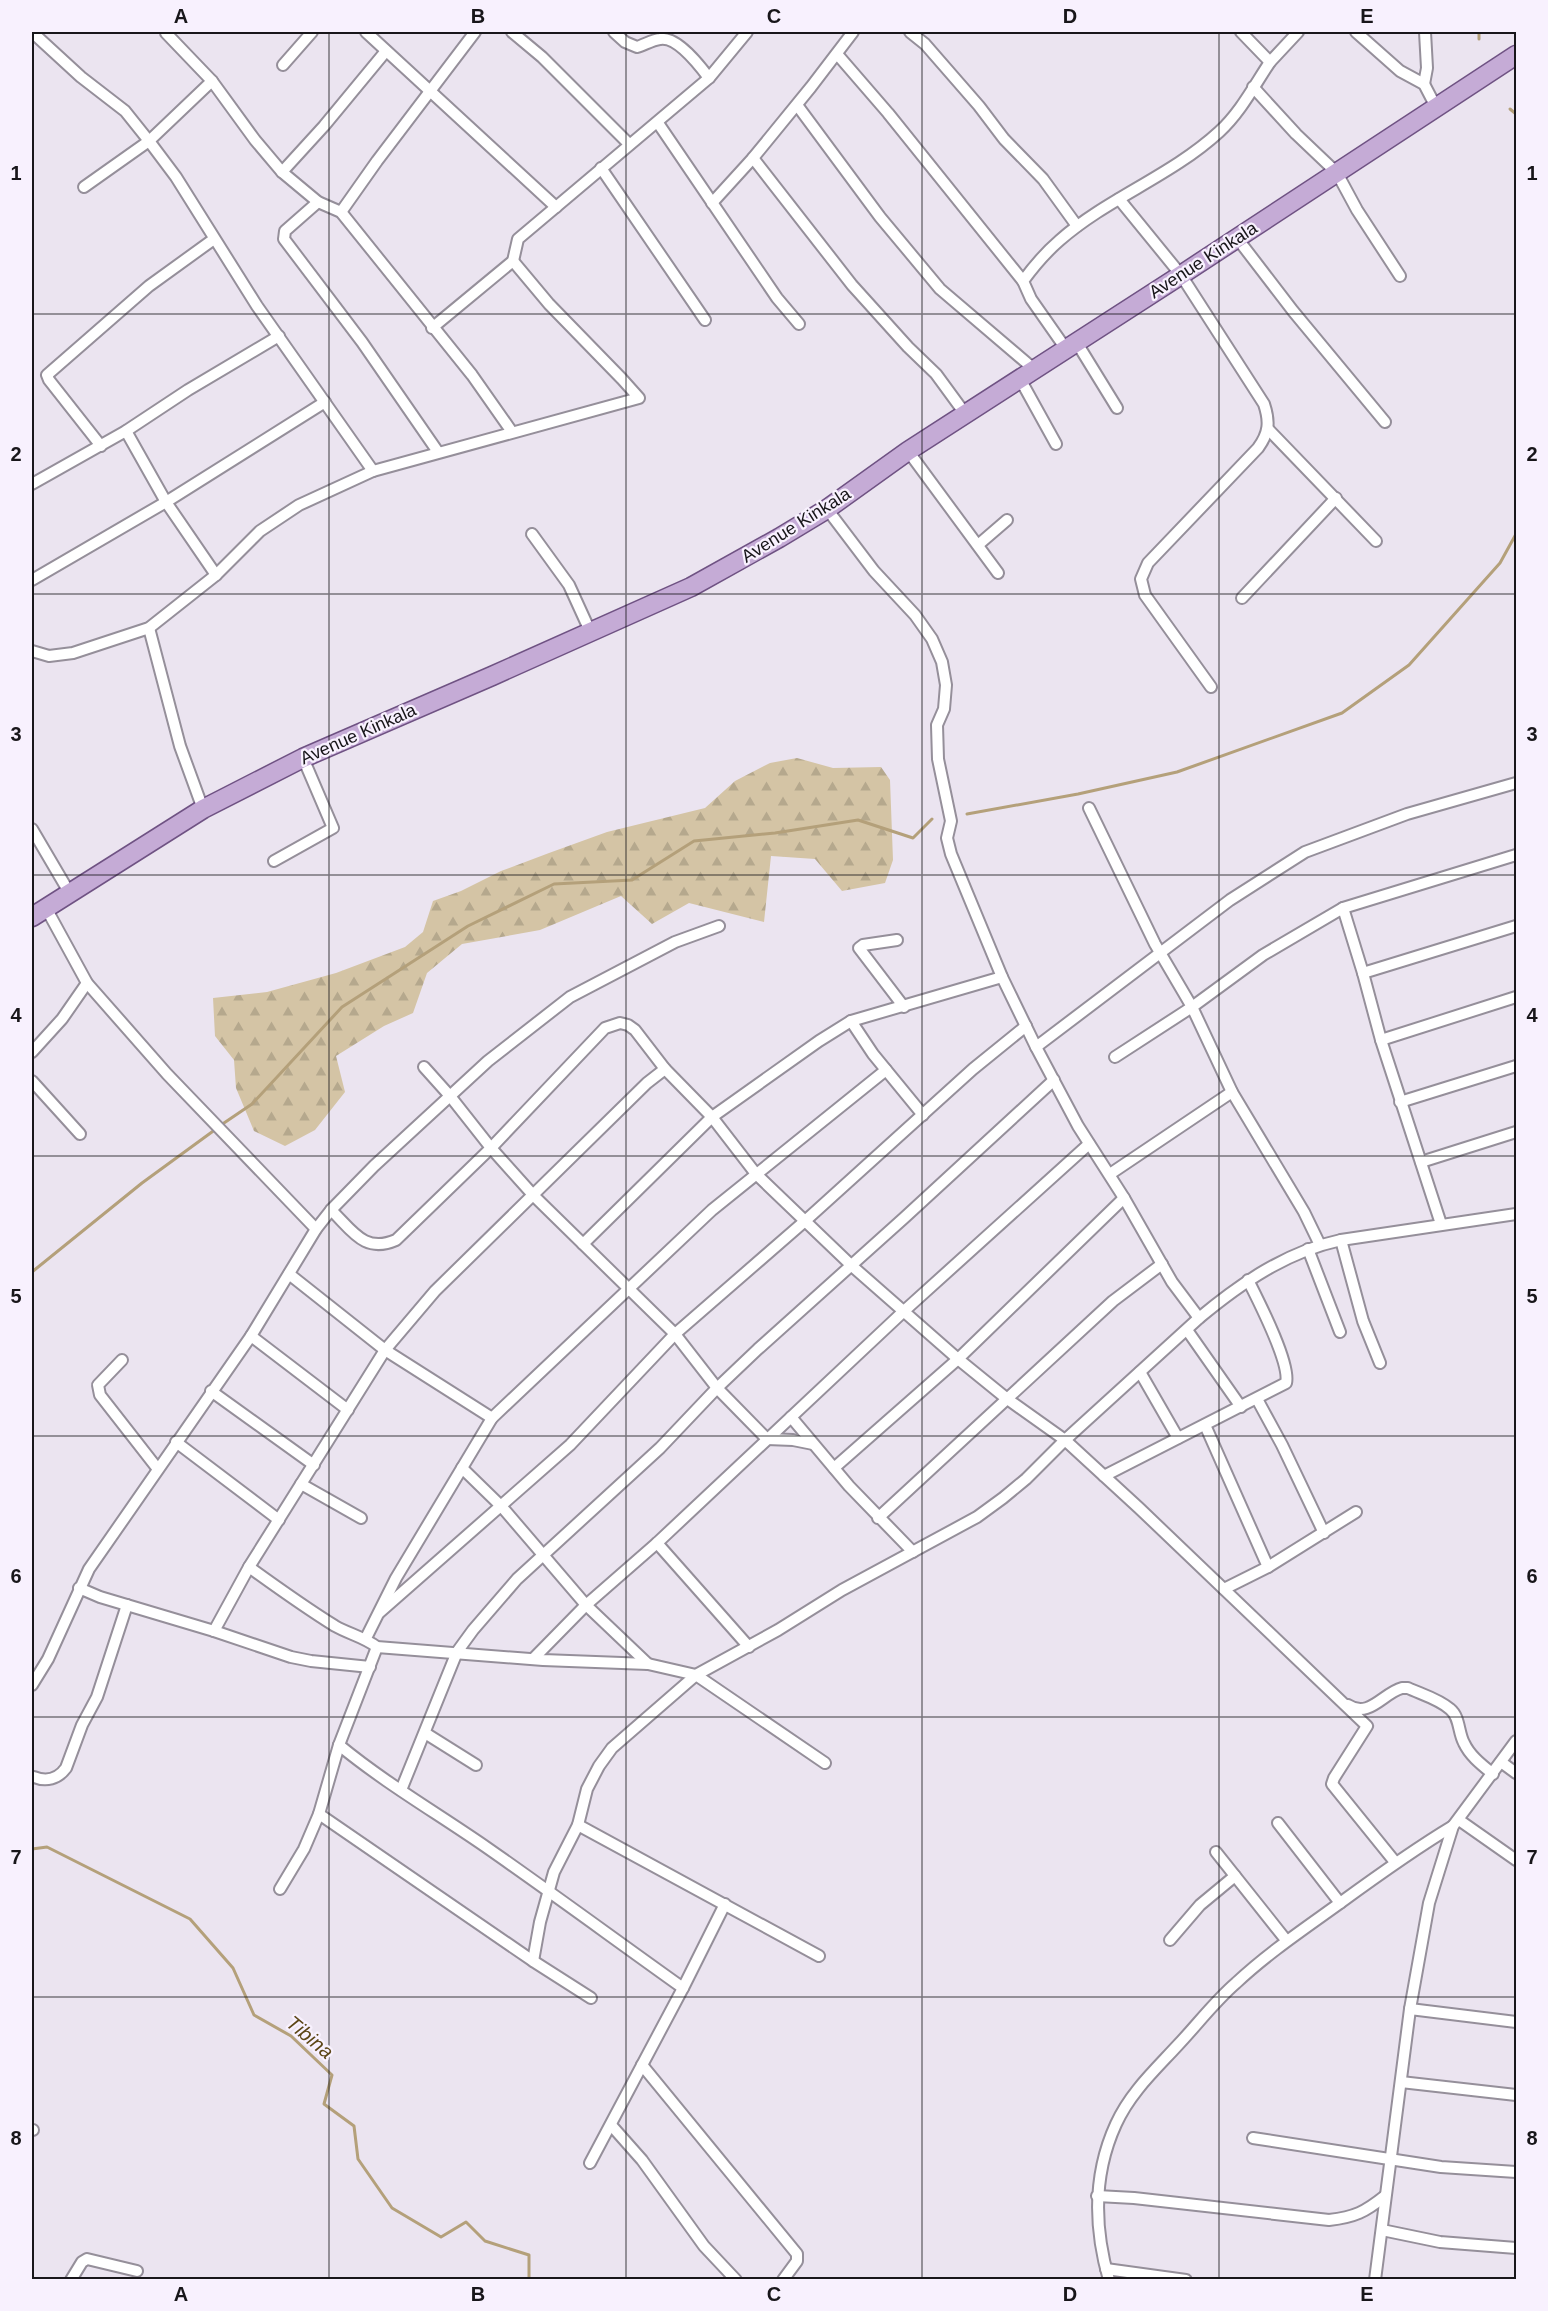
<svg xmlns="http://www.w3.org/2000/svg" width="1548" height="2311" font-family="Helvetica,sans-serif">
<defs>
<pattern id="forest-firs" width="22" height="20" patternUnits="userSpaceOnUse" patternTransform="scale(1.5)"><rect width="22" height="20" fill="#d4c4a5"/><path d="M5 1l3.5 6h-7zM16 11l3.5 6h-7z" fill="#b5a88d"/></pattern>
</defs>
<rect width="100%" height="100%" fill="#ebe4f0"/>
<!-- forest -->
<path fill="url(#forest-firs)" d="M797 758 833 768 881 767 890 780 893 860 885 883 842 891 815 859 771 856 764 922 689 903 652 924 621 896 540 930 462 944 427 973 413 1013 384 1026 336 1056 345 1092 315 1130 285 1146 254 1131 236 1088 234 1060 215 1036 213 998 267 992 336 973 405 947 423 932 433 901 461 891 501 871 549 853 607 832 705 808 735 781 770 763Z"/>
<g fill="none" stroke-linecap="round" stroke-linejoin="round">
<!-- stream -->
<g stroke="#b4a07a" stroke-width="3">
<path d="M1479 32V39"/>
<path d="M1510 109 1516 114"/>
<path d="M967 814 1078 794 1177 772 1342 713 1409 665 1500 563 1516 534"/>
<path d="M221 1125 252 1104 342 1007 468 926 554 884 632 880 694 841 775 833 858 820 913 838 932 819"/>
<path d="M32 1272 142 1183 216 1129"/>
<path d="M32 1849 47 1847 190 1919 233 1968 254 2015 291 2036 332 2075 324 2104 354 2126 358 2159 392 2208 441 2237 466 2222 485 2241 529 2255V2280"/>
</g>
<defs>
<g id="minor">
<path d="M32 32 81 77 125 111 149 141 176 177 257 306 373 471"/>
<path d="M366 32 556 207"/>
<path d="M512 32 542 57 629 144"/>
<path d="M614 32 625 42 637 47C644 45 652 40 660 39 677 36 700 66 709 78"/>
<path d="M910 32 925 44 979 106 1004 139 1043 179 1077 226"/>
<path d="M1241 32 1270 62 1298 32"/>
<path d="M1356 32 1400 71 1424 84 1436 107"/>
<path d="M166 33 212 81 255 140 282 172 318 202 341 212 472 375 512 432"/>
<path d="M837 54 888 113 1023 281"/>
<path d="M283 65 312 32"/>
<path d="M1424 84 1427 68 1425 32"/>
<path d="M1253 87 1296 134 1337 173 1357 210 1400 276"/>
<path d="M797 105 880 217 940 289 1035 370"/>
<path d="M658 123 777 298 799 324"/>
<path d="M753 158 811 87 853 32"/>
<path d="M601 168 705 320"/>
<path d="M282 172 324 126 386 51"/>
<path d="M84 187 149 141 212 81"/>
<path d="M1119 199 1181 275 1264 404C1270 422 1269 433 1258 448L1148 563 1141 579 1145 595 1211 687"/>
<path d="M318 202 285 231 284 239 362 342 438 452"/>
<path d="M712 203 753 158 852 285 908 347 936 374 966 415"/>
<path d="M341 212 377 161 475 32"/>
<path d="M1237 238 1293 311 1385 422"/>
<path d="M432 328 513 261 518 239 709 78 747 32"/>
<path d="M1077 343 1117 408"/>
<path d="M1066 349 1031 299 1023 281C1034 266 1046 252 1060 240 1108 198 1171 176 1219 132 1240 113 1254 86 1270 62"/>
<path d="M1020 379 1056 444"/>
<path d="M1268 429 1376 541"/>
<path d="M126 431 166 502 216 575"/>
<path d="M101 446 49 380 47 375 149 286 214 239"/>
<path d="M908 451 998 573"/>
<path d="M32 484 126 431 188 390 279 336"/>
<path d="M827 509 874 571 915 615 932 639 942 662 946 685 944 709 937 725 938 759 951 821 947 838 951 854 1002 977 1036 1047 1078 1126 1124 1198 1172 1282 1199 1318"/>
<path d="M532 534 569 585 590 631"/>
<path d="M978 545 1007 520"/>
<path d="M32 580 166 502 325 402"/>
<path d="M1242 598 1336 498"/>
<path d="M149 628 180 746 203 809"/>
<path d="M32 651 49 656 73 653 149 628 216 575 260 531 299 505 373 471 639 398 622 379 549 304 513 261"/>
<path d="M1089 808 1155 944 1192 1007 1232 1092 1304 1212 1320 1245"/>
<path d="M32 829 69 892"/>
<path d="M274 861 333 828 303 758"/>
<path d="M46 908 87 983 167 1074 316 1229"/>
<path d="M1343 908 1363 973 1381 1040 1441 1224"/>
<path d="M897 940 863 945 859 948 904 1007"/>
<path d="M1363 973 1516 926"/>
<path d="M851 1021 873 1054 923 1115"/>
<path d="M1381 1040 1516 997"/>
<path d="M1036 1047 1230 900 1305 852 1407 814 1516 783"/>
<path d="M32 1052 62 1019 87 983"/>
<path d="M1115 1057 1192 1007 1263 955 1343 908 1516 855"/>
<path d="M424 1067 450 1096 491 1148 534 1196 675 1334 717 1388 767 1439 793 1440 813 1444"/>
<path d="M32 1081 80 1134"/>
<path d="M1400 1102 1516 1066"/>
<path d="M1421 1162 1516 1132"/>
<path d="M1110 1174 1232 1092"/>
<path d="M331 1210C352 1230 364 1254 396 1240L491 1148 605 1028 620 1023 628 1025 635 1030 665 1069 712 1117 756 1174 852 1266 958 1359 1006 1398 1065 1440 1139 1508 1367 1726 1334 1778 1332 1784 1395 1862"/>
<path d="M1341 1240 1363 1321 1380 1363"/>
<path d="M583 1244 712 1117 819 1041 851 1021 1002 977"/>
<path d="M1308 1249 1340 1332"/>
<path d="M289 1274 385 1350 492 1418"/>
<path d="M1187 1330 1241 1407"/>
<path d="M251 1336 348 1410"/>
<path d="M122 1360 98 1385 100 1395 157 1468"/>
<path d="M1140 1372 1178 1438"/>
<path d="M211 1391 314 1465"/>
<path d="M1257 1399 1282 1445 1324 1533"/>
<path d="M791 1417 849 1486 913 1552"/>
<path d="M1205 1425 1268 1567"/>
<path d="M176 1442 279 1520"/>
<path d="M462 1468 502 1507 586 1605 648 1664"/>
<path d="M834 1468 958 1359 1124 1198"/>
<path d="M1104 1476 1286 1383C1291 1364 1258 1300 1248 1280"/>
<path d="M301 1484 361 1518"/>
<path d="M878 1518 1113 1301 1162 1264"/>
<path d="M657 1543 749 1647"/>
<path d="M249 1567C278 1588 306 1608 335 1626 349 1634 364 1637 377 1647L543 1660 648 1664 696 1675 825 1763"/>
<path d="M79 1588 100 1597 214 1631 291 1657 311 1661 370 1667"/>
<path d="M1224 1589 1268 1567 1356 1512"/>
<path d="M380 1612 570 1445 675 1334 805 1221 973 1069 1026 1026"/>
<path d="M214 1631 249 1567 385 1350 435 1291 647 1083 665 1069"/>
<path d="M366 1638 396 1578 492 1418 712 1210 886 1070"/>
<path d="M534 1658 586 1605 657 1543 904 1311 1089 1144"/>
<path d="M32 1685 48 1659 89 1569 251 1336 316 1229 331 1210 374 1166 488 1061 570 997 675 942 719 926"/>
<path d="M1348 1705C1369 1719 1383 1693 1402 1688H1408C1421 1694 1439 1699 1450 1709 1460 1717 1458 1732 1464 1743 1470 1756 1482 1765 1493 1774"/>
<path d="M425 1733 476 1765"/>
<path d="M339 1745C385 1783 437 1813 486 1847 552 1893 617 1941 683 1988"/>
<path d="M1501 1762 1516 1773"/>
<path d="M34 1777C46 1782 58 1779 66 1768L82 1725 97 1697 127 1605"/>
<path d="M401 1790 457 1652 473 1630 517 1579 660 1448 717 1388 758 1349 904 1218 1054 1080"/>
<path d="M319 1814 533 1961 591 1998"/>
<path d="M1459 1820 1516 1860"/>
<path d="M1278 1823 1340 1903"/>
<path d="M578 1825 819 1956"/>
<path d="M1216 1852 1286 1940"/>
<path d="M280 1889 304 1849 319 1814 339 1745 377 1647"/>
<path d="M1170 1940 1200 1905 1235 1876"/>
<path d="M533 1961 540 1922 554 1872 578 1825 587 1789 599 1766 612 1748 696 1675 778 1630 842 1590 977 1517 1003 1498 1026 1479 1065 1440 1199 1318C1241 1283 1286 1252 1341 1240L1516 1214"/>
<path d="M1410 2009 1516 2022"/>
<path d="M642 2065 797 2254V2261L783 2280"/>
<path d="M1401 2082 1516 2095"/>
<path d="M611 2125 642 2160 704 2246 736 2280"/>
<path d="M32 2130H33"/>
<path d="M1253 2138 1441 2167 1516 2172"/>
<path d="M590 2163 683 1988 725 1904"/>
<path d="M1097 2196 1134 2198 1329 2220C1355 2217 1365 2212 1385 2196"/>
<path d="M1382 2230 1440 2242 1516 2248"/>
<path d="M1106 2269 1186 2280"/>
<path d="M71 2280 82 2262 87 2259 137 2271"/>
<path d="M1109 2280C1094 2228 1093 2174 1116 2124 1130 2093 1154 2071 1177 2046 1197 2025 1214 2002 1236 1983 1268 1953 1304 1929 1340 1903 1377 1876 1413 1850 1453 1826"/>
<path d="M1375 2280 1410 2009 1429 1903 1453 1826 1516 1741"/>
</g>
<path id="primary" d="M32 917 203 809 303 758 492 676 691 587 779 538 827 509 908 451 1181 275 1516 55"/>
</defs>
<!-- minor casing -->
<use href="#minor" stroke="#958f9a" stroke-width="14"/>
<!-- primary casing -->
<use href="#primary" stroke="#6f5283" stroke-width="21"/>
<!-- minor -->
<use href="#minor" stroke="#fff" stroke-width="10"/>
<!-- primary -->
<use href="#primary" stroke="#c5abd6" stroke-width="18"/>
</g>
<!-- grid -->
<path fill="none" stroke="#18161a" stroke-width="1.5" stroke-opacity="0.55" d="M329 32V2280M626 32V2280M922 32V2280M1219 32V2280M32 314H1516M32 594H1516M32 875H1516M32 1156H1516M32 1436H1516M32 1717H1516M32 1997H1516"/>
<g text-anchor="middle" stroke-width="4.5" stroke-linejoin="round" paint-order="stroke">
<!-- street labels -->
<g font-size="18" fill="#18161a" stroke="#f8f1fe">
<text transform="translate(1203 260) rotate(-33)" y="6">Avenue Kinkala</text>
<text transform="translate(796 525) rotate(-32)" y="6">Avenue Kinkala</text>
<text transform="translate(358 734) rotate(-24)" y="6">Avenue Kinkala</text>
</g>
<!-- water labels -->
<g font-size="20" font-style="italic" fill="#5c4617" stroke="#f8f1fe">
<text transform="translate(310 2037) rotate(40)" y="7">Tibina</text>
</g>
</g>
<!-- border -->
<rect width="1548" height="2311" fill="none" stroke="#f8f1fe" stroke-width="66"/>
<rect x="33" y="33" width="1482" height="2245" fill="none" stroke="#18161a" stroke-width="2"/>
<g font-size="20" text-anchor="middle" font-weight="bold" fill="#18161a">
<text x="181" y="23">A</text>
<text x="478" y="23">B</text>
<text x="774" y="23">C</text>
<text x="1070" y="23">D</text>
<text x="1367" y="23">E</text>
<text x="16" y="180">1</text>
<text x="1532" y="180">1</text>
<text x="16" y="461">2</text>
<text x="1532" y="461">2</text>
<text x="16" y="741">3</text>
<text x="1532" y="741">3</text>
<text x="16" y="1022">4</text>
<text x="1532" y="1022">4</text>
<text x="16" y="1303">5</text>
<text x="1532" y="1303">5</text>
<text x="16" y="1583">6</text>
<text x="1532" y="1583">6</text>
<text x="16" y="1864">7</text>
<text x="1532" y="1864">7</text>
<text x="16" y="2145">8</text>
<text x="1532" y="2145">8</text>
<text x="181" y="2301">A</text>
<text x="478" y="2301">B</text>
<text x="774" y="2301">C</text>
<text x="1070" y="2301">D</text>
<text x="1367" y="2301">E</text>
</g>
</svg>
